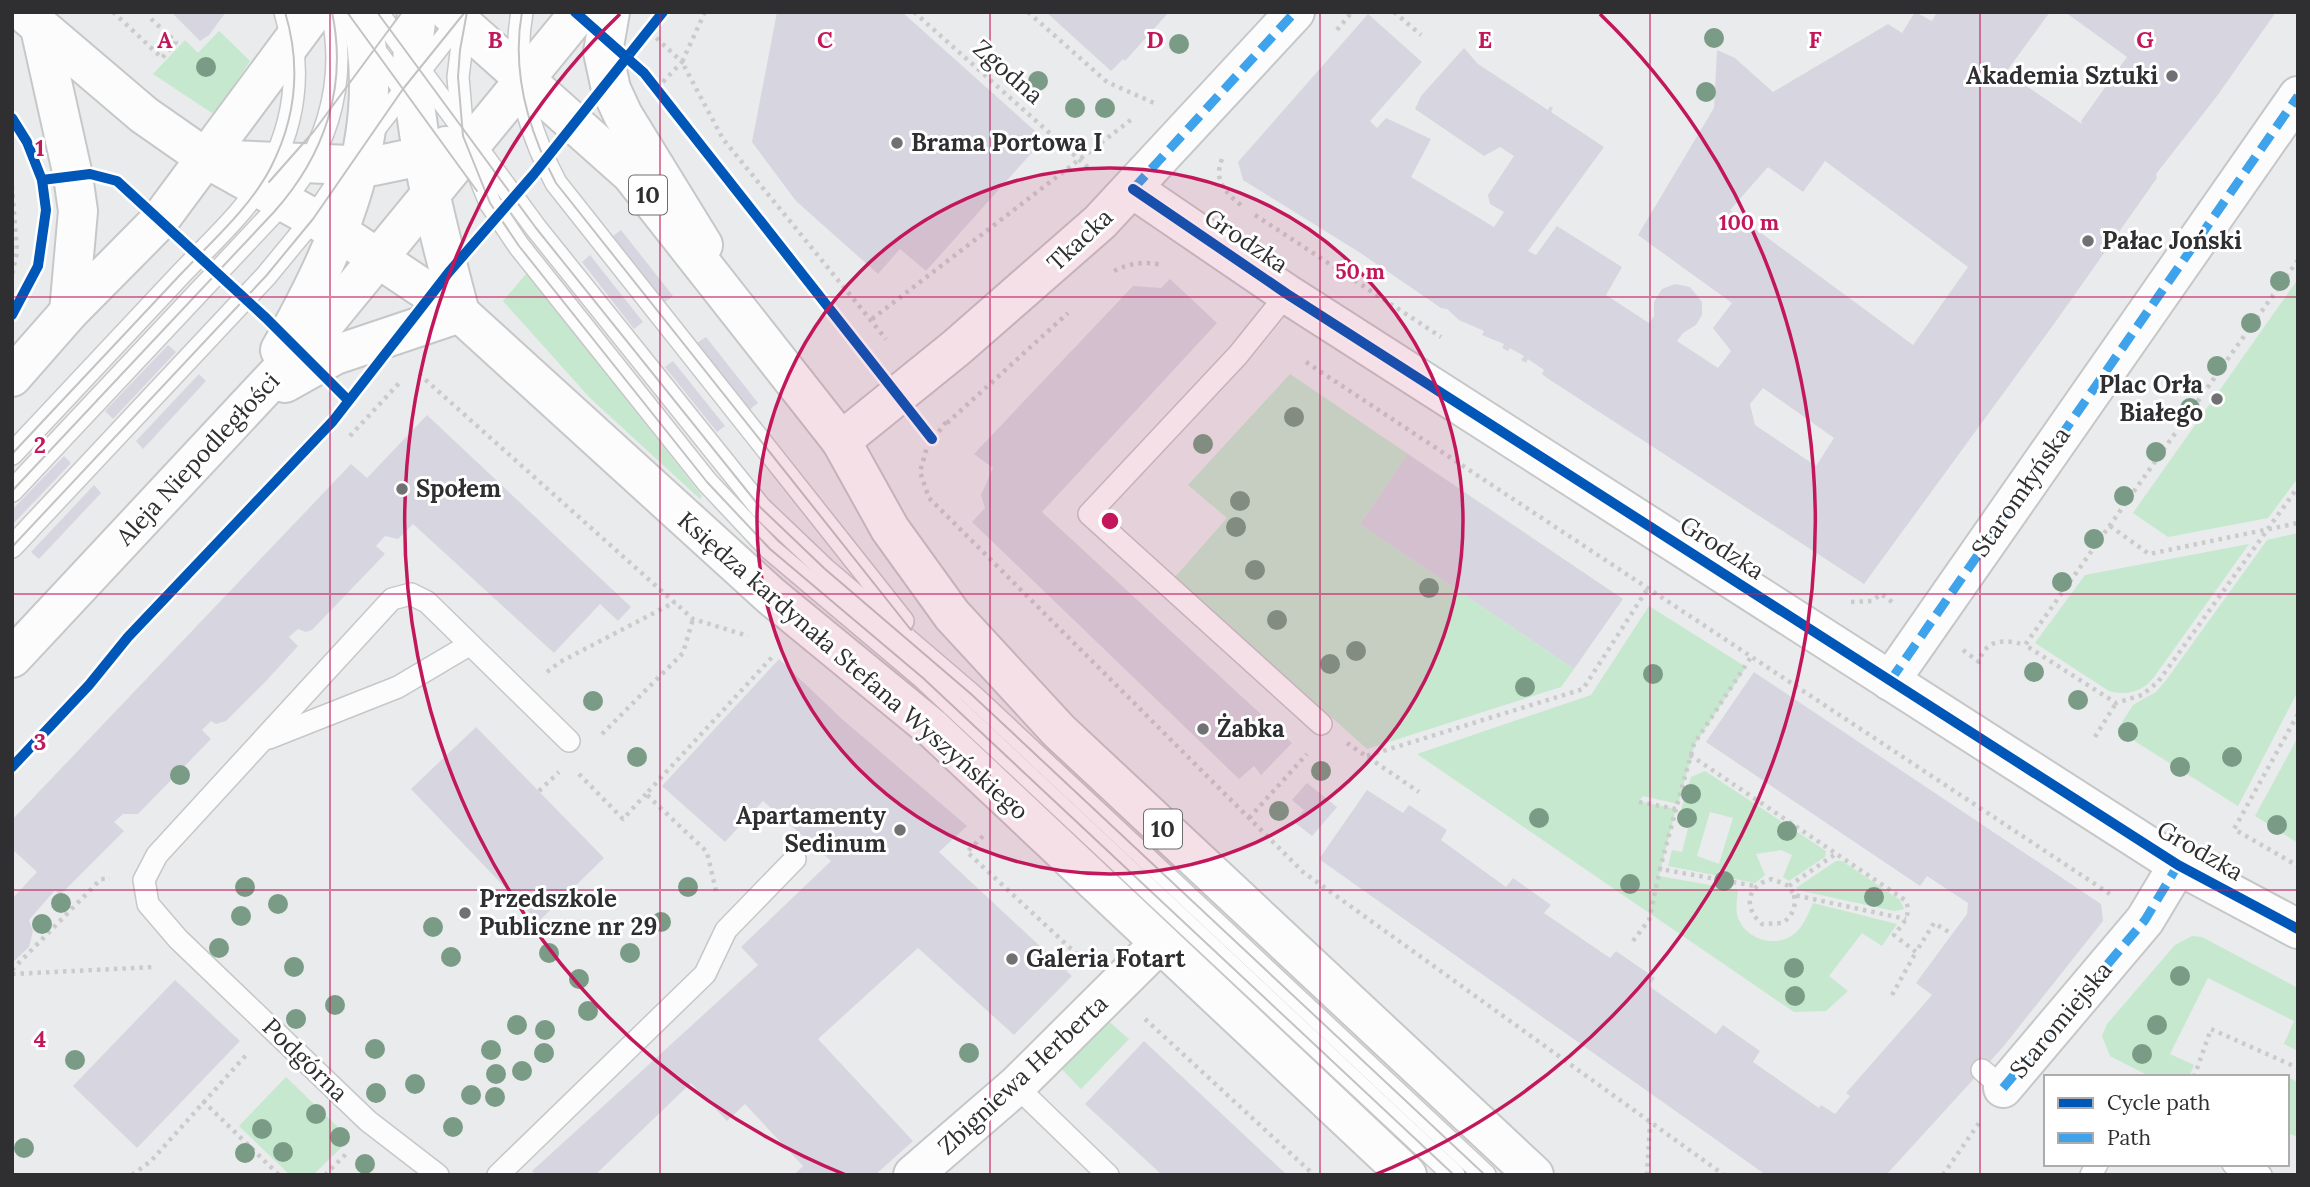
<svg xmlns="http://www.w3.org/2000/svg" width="2310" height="1187" font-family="Lora,serif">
<rect width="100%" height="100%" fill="#eaebec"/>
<!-- green -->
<g fill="#c5e8ce" fill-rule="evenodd">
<path d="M219 31 250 61 219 108 212 113 153 74 185 40 198 53Z"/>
<path d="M527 273 702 496 700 499 590 398 503 301Z"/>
<path d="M2298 279V478L2268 518 2168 537 2133 513Z"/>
<path d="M1290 374 1408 454 1360 524 1574 669 1561 687 1367 749 1175 577 1227 518 1188 485Z"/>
<path d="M2298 533V691L2238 806 2117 730 2133 705 2156 692 2167 679 2267 540Z"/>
<path d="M2249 544 2154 677C2142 692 2127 696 2109 691L2035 643 2085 575Z"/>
<path d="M1649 606 1746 667 1695 744 1678 804 1643 796 1639 801 1676 809 1659 876 1738 890C1737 899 1735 909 1738 918 1746 939 1774 948 1793 935 1803 928 1808 914 1813 903L1897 924 1882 946 1862 933 1829 976 1848 991 1826 1011 1794 1012 1417 754 1591 695Z"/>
<path d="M2298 737V843L2255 816Z"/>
<path d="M1705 771 1826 851 1825 857 1789 881 1783 877 1792 855 1781 850 1756 854 1765 875 1755 883 1668 866 1672 850 1682 852 1692 813 1681 810 1691 777ZM1710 812 1733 818 1719 864 1697 856Z"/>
<path d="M1836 861H1842L1900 900 1904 909 1894 911 1798 890 1796 888Z"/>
<path d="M2192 936 2202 937 2298 988V1051L2284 1044 2294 1021 2208 978 2170 1054 2194 1065 2189 1077H2151L2110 1056 2102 1036 2107 1024 2175 945Z"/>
<path d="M1107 1020 1129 1039 1081 1089 1059 1066Z"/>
<path d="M286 1077 348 1137 347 1142 313 1175H290L239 1126Z"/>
<path d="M2287 1077 2298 1082V1137L2287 1133Z"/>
</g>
<!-- building -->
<g fill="#d7d6e0" fill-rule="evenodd">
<path d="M171 12H226L209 35 200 41Z"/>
<path d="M777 12H902L1044 139 926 271 900 249 878 274 796 201 752 142Z"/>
<path d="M1046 12H1169L1125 61 1123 59 1111 71Z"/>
<path d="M1915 12 1932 21 1937 12H2050L2006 72 2082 124 2081 121 2127 57 2065 12H2276L2217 96 2156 174 2157 178 2054 324 1864 584 1547 378 1542 374 1544 370 1528 359 1526 363 1521 360 1524 356 1510 348 1508 351 1502 348 1504 344 1482 335 1484 331 1459 320 1447 309 1441 308 1362 254 1243 180 1238 162 1368 14 1422 62 1370 121 1377 128 1386 118 1431 139 1411 177 1494 227 1504 212 1490 204 1488 195 1514 156 1500 147 1484 156 1415 109 1421 96 1464 48 1478 64 1548 110 1550 106 1553 108 1551 112 1604 147 1528 251 1536 255 1557 226 1622 267 1606 295 1649 323 1654 316V302L1662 289 1675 284 1690 287 1702 302V315L1696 325 1683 333 1677 341 1718 368 1731 351 1713 328 1732 303 1638 235 1714 108 1717 50 1735 58 1773 92 1888 24 1902 33ZM1825 161 1968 267 1913 345 1730 210 1768 167 1803 192ZM1763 388 1834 438 1816 466 1755 425 1750 404Z"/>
<path d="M621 230 673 296 665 302 613 236Z"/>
<path d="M590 255 643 322 634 329 582 262Z"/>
<path d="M1170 279 1217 323 1042 512 1292 743 1261 775 1254 766 1239 779 972 522 985 508 981 495 993 468 974 454 1133 286 1161 288Z"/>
<path d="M706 337 758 403 749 410 697 343Z"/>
<path d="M168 345 176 352 113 419 105 411Z"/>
<path d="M673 361 725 426 717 432 665 367Z"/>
<path d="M199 374 206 381 143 449 136 441Z"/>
<path d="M427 415 631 607 618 621 600 604 554 653 413 524 398 539 385 536 376 546 385 554 312 630 306 632 298 629 289 637 298 646 267 680 226 721 216 724 211 721 202 730 211 739 138 814H123L114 822 124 831 60 895 55 890 29 920 33 931 29 947 12 963V899L37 872 12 849V820L351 464 367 478Z"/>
<path d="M1408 454 1623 599 1574 669 1360 524Z"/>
<path d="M64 456 71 463 12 525V510Z"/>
<path d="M94 485 101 493 39 559 31 552Z"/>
<path d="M779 659 842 719 967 826 939 852 1072 976 1014 1035 918 948 818 1039 913 1141 875 1175H794L803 1166 745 1104 727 1121 691 1083 595 1175H536L532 1171 758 965 741 947 831 861 763 801 725 842 662 786Z"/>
<path d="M1754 672 2101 904 2103 921 2003 1047 1886 1175H1766L1319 859 1367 790 1403 813 1409 805 1447 830 1441 840 1506 887 1513 878 1551 905 1544 913 1610 958 1616 951 1655 978 1649 986 1716 1034 1723 1025 1760 1051 1753 1062 1819 1108 1821 1105 1835 1114 1850 1096 1846 1093 1932 995 1916 983 1967 914 1968 903 1927 876 1920 886 1706 742Z"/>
<path d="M476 727 604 858 538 922 411 789Z"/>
<path d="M1307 783 1337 807 1312 836 1294 822 1304 810 1292 800Z"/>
<path d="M175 980 240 1041 137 1148 73 1086Z"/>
<path d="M1144 1041 1287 1175H1162L1085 1104Z"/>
</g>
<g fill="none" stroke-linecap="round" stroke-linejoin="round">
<defs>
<g id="lane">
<path d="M377 12 536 228 760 507 825 569 971 694 1485 1175"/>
<path d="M522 12C511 73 528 130 556 183L903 621"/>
<path d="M465 20 458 77 463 136 490 203 519 246 707 482 770 549 923 678 1454 1175"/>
<path d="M371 45 410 98"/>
<path d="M372 132 464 14"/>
<path d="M1287 294 1238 355 1089 514 1321 724"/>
<path d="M12 454C68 395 123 335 179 276 211 242 250 208 271 167 296 118 301 65 285 12"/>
<path d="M12 491 274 212C324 156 348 88 332 12"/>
<path d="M12 547 266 276 313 219 348 167"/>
<path d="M269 738 398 687 469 645"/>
<path d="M1982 1070 2003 1088"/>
<path d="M1016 1086 1108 1175"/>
<path d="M2233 1164 2261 1175"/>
<path d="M438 1175 368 1121 178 939 148 904 144 880 157 855 392 599 411 594 427 602 569 741"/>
<path d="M498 1175 705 974 726 930 795 859"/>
<path d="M2091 1175 2097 1164"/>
</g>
<g id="street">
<path d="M1133 189 1287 294 2178 865 2298 929"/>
<path d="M841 441 956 348 1100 222 1295 12"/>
<path d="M1890 681 2298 96"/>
<path d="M2003 1088 2145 920 2178 865"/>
<path d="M913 1175 1016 1086 1160 943"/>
</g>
<g id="secondary">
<path d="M610 12 603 52 611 89 623 115 703 245"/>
<path d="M40 28 73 176 78 211 69 312"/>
<path d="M207 159 374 166 422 156 446 146"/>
<path d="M280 350C338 246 391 133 360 12"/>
<path d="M12 377 69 312 159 221 314 12"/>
<path d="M285 383 335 355 460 313C439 234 419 158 412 76 411 55 415 33 417 12"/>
<path d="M12 658 325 323 580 12"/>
</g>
<g id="primary">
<path d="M23 12 144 115 207 159 340 233 460 313 771 596 933 729 1407 1175"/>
<path d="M449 12 631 174 841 441 890 529 952 615 1059 731 1534 1175"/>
</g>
</defs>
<!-- lane casing -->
<use href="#lane" stroke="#c6c7c8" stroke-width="24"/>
<!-- street casing -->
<use href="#street" stroke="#c6c7c8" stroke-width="42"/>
<!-- secondary casing -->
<use href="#secondary" stroke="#c6c7c8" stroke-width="42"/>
<!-- primary casing -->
<use href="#primary" stroke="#c6c7c8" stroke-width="42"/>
<!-- path -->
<g stroke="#cbcbcc" stroke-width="4.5" stroke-dasharray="3.5 5" stroke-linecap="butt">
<path d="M113 12 162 58 176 42 148 16"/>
<path d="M705 12 682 62 723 139 886 339"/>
<path d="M914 12 1091 170"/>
<path d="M1028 12 1107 82 1154 103"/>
<path d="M1394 12 1421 35"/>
<path d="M1337 30 1352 12"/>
<path d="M650 32 682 62 658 87"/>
<path d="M1222 159C1213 181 1226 193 1242 206"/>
<path d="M12 186 17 252 12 275"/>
<path d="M1255 215 1441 337"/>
<path d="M2298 260 2025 645 2116 703 2142 695 2158 682 2298 487"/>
<path d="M1114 271C1130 263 1145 261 1162 265"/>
<path d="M872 319 1132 119"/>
<path d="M1306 362 2110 894"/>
<path d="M419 374 693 619 748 636"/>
<path d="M946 422 927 447 920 472 929 498 1303 872 1724 1175"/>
<path d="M947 423 1068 313"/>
<path d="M350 436 402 380"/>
<path d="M2110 526 2149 554 2298 523"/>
<path d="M1851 602 1872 601 1881 594 1892 602"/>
<path d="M1963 650 1979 662C1986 638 2005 639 2025 645"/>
<path d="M547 672 560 662 675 602"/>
<path d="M2298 714 2234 829 2298 866"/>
<path d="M602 734 683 653 693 619"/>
<path d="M2095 737 2116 703"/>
<path d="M1347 743 1419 792"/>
<path d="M1690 755 1905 900C1913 914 1902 925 1894 935L1916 952 1934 923 1952 934"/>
<path d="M1367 756 1583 689 1648 588"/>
<path d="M579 774 623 819 646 794"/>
<path d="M539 791 559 772"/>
<path d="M1639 802 1676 809 1694 744 1751 657"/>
<path d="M1676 809 1660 869 1755 886"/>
<path d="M1249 818 1307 754"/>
<path d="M983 836 967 852 1082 959"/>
<path d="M1789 886 1837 853"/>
<path d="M716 891 707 852 646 794 774 655"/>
<path d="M1794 895C1796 908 1793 914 1783 923L1762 924C1743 908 1746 885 1772 879L1789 886 1794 895 1906 919"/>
<path d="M1633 941 1649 920 1660 869"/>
<path d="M12 970 101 879H110"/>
<path d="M12 974 155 967"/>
<path d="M1892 995 1916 952"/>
<path d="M1145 1019 1314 1175"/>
<path d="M2194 1077 2211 1029 2298 1068"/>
<path d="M203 1101 279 1175"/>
<path d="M132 1175 151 1161 247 1054"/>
<path d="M325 1175 349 1151"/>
<path d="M1647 1175 1650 1123"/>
<path d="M1943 1175 1979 1123"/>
</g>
<!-- lane -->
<use href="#lane" stroke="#fcfcfc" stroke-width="21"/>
<!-- street -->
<use href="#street" stroke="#fcfcfc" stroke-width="38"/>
<!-- secondary -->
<use href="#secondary" stroke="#fcfcfc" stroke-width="38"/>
<!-- primary -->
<use href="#primary" stroke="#fcfcfc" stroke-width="38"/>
<!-- tram -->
<g stroke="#c3c3c3" stroke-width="2">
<path d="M347 12 477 191"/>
<path d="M377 12 536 228 760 507 825 569 971 694 1485 1175"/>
<path d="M467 12 460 50 458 77 463 136 490 203 519 246 707 482 770 549 923 678 1454 1175"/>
<path d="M522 12C511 73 528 130 556 183L911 630"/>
<path d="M269 182 314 131 402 12"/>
<path d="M12 454C68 395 123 335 179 276 211 242 250 208 271 167 296 118 301 65 285 12"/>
<path d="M12 491 274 212C324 156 348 88 332 12"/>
<path d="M12 547 266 276 313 219 403 89 465 12"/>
</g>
<!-- quiet -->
<g stroke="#3ea3eb" stroke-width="9" stroke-dasharray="18 9" stroke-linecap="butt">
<path d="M1133 189 1295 12"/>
<path d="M1890 681 2298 96"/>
<path d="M2003 1088 2145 920 2178 865"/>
</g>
<defs>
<g id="cycleway">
<path d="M575 12 644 73 932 439"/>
<path d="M12 118 27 142 42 180 46 210 38 266 12 315"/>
<path d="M42 180 90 174 117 181 266 318 348 400"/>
<path d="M1133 189 1287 294 2178 865 2298 929"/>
<path d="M12 767 89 685 128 637 333 421 449 272 534 174 663 12"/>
</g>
</defs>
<!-- cycleway casing -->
<use href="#cycleway" stroke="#fff" stroke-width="15"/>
<!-- cycleway -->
<use href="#cycleway" stroke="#0057b8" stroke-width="10"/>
</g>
<!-- trees -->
<g fill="#7a9c86">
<circle cx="1714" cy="38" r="10"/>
<circle cx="1179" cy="44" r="10"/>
<circle cx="206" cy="67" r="10"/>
<circle cx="1038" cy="81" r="10"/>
<circle cx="1706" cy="92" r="10"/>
<circle cx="1075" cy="108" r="10"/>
<circle cx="1105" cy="108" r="10"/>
<circle cx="2280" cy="281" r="10"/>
<circle cx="2251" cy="323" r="10"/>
<circle cx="2217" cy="366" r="10"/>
<circle cx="2190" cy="408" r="10"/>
<circle cx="1294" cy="417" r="10"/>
<circle cx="1203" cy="444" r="10"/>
<circle cx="2156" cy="452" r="10"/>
<circle cx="2124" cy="496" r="10"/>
<circle cx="1240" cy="501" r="10"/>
<circle cx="1236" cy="527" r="10"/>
<circle cx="2094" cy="539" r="10"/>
<circle cx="1255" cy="570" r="10"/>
<circle cx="2062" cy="582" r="10"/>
<circle cx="1429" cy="588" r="10"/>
<circle cx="1277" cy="620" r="10"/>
<circle cx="1356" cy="651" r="10"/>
<circle cx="1330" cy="664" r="10"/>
<circle cx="2034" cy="672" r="10"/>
<circle cx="1653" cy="674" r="10"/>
<circle cx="1525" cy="687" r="10"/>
<circle cx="2078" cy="700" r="10"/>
<circle cx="593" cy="701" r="10"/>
<circle cx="2128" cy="732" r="10"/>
<circle cx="637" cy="757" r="10"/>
<circle cx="2232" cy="757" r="10"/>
<circle cx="2180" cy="767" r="10"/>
<circle cx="1321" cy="771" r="10"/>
<circle cx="180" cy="775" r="10"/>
<circle cx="1691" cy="794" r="10"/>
<circle cx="1279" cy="811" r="10"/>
<circle cx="1539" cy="818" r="10"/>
<circle cx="1687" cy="818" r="10"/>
<circle cx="2277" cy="825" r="10"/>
<circle cx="1787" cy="831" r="10"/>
<circle cx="1724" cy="881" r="10"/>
<circle cx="1630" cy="884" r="10"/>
<circle cx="245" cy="887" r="10"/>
<circle cx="688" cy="887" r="10"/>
<circle cx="1874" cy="897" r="10"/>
<circle cx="61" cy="903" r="10"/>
<circle cx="278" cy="904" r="10"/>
<circle cx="241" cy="916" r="10"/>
<circle cx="661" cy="922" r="10"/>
<circle cx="42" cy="924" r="10"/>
<circle cx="433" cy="927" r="10"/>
<circle cx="219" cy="948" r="10"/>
<circle cx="549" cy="953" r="10"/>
<circle cx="630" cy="953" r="10"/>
<circle cx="451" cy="957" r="10"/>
<circle cx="294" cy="967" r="10"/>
<circle cx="1794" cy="968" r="10"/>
<circle cx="2180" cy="976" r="10"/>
<circle cx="579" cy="979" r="10"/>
<circle cx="1795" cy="996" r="10"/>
<circle cx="335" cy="1005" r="10"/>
<circle cx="588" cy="1011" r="10"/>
<circle cx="296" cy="1019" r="10"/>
<circle cx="517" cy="1025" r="10"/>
<circle cx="2157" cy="1025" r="10"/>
<circle cx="545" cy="1030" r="10"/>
<circle cx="375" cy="1049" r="10"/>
<circle cx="491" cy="1050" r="10"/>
<circle cx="544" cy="1053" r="10"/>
<circle cx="969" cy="1053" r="10"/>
<circle cx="2142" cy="1054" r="10"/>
<circle cx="75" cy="1060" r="10"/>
<circle cx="522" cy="1071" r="10"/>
<circle cx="496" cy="1074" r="10"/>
<circle cx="415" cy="1084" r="10"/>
<circle cx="376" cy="1093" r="10"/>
<circle cx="471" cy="1095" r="10"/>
<circle cx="495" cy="1097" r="10"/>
<circle cx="316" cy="1114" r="10"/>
<circle cx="453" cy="1127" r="10"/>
<circle cx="262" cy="1129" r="10"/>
<circle cx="340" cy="1137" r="10"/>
<circle cx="24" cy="1148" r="10"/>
<circle cx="283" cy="1152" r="10"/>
<circle cx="245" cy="1153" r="10"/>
<circle cx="365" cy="1164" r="10"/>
</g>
<!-- grid -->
<path fill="none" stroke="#c2185b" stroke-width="2" stroke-opacity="0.55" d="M330 12V1175M660 12V1175M990 12V1175M1320 12V1175M1650 12V1175M1980 12V1175M12 297H2298M12 594H2298M12 890H2298"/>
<!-- distance rings -->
<circle cx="1110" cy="521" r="353" fill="#c2185b" fill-opacity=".12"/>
<g fill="none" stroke="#c2185b" stroke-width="3.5">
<circle cx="1110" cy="521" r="353"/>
<path d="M846 1175A705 705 0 0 1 620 14M1600 14A705 705 0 0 1 1374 1175"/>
</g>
<!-- markers -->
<g fill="#707172" stroke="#fff" stroke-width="2.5">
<circle cx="2172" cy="76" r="7"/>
<circle cx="897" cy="143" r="7"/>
<circle cx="2088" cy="241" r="7"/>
<circle cx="2217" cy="399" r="7"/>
<circle cx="402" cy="489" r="7"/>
<circle cx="1203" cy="729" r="7"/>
<circle cx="900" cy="830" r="7"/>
<circle cx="465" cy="913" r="7"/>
<circle cx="1012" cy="959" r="7"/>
</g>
<g text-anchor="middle" stroke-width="6" stroke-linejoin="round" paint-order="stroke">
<!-- shield labels -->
<g fill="#fff" stroke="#6d6d6f" stroke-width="2">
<rect x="629" y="175.5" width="38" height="39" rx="5"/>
<rect x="1144" y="809.5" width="38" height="39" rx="5"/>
</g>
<g font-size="23" font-weight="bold" fill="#2f2f31">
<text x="648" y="203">10</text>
<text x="1163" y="837">10</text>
</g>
<!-- street labels -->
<g font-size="24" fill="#2f2f31" stroke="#fff">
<text transform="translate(1008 72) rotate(41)" y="8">Zgodna</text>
<text transform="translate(1080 240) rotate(-43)" y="8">Tkacka</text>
<text transform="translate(1246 241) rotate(34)" y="8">Grodzka</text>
<text transform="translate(198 459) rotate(-47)" y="8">Aleja Niepodległości</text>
<text transform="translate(2021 492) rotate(-55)" y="8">Staromłyńska</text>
<text transform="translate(1722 548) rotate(33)" y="8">Grodzka</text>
<text transform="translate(853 666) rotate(41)" y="8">Księdza kardynała Stefana Wyszyńskiego</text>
<text transform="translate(2200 851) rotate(30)" y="8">Grodzka</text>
<text transform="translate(2061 1020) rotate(-50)" y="8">Staromiejska</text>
<text transform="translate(305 1060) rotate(44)" y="8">Podgórna</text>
<text transform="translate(1023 1075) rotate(-43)" y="8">Zbigniewa Herberta</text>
</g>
<!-- poi labels -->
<g font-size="24" font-weight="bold" fill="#2f2f31" stroke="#fff" text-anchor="start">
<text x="2158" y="84" text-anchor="end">Akademia Sztuki</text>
<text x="911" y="151">Brama Portowa I</text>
<text x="2102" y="249">Pałac Joński</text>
<text x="2203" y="393" text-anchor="end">Plac Orła<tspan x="2203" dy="28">Białego</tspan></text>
<text x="416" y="497">Społem</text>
<text x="1217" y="737">Żabka</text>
<text x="886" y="824" text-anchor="end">Apartamenty<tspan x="886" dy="28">Sedinum</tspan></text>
<text x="479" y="907">Przedszkole<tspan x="479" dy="28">Publiczne nr 29</tspan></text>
<text x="1026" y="967">Galeria Fotart</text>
</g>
</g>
<g font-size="23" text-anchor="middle" font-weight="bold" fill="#c2185b" stroke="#fff" stroke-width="6" stroke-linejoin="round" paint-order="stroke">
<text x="165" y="48">A</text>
<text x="495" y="48">B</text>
<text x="825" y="48">C</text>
<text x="1155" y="48">D</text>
<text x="1485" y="48">E</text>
<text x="1815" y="48">F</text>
<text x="2145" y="48">G</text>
<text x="40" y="156">1</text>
<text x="40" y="453">2</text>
<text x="40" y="750">3</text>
<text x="40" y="1047">4</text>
</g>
<circle cx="1110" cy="521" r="10" fill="#c2185b" stroke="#fff" stroke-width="3.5"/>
<g font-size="21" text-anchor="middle" font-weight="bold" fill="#c2185b" stroke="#fff" stroke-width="6" stroke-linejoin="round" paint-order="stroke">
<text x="1749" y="230">100 m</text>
<text x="1360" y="279">50 m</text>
</g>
<!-- border -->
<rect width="2310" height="1187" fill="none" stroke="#2f2f31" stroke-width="28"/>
<!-- legend -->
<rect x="2044" y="1075" width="245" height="91" fill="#ffffff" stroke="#acacad" stroke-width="2"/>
<rect x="2058" y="1098" width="35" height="10" fill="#0057b8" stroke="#acacad" stroke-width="2"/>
<text x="2107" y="1110" font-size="21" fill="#2f2f31">Cycle path</text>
<rect x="2058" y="1133" width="35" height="10" fill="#3ea3eb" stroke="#acacad" stroke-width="2"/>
<text x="2107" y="1145" font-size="21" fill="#2f2f31">Path</text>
</svg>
